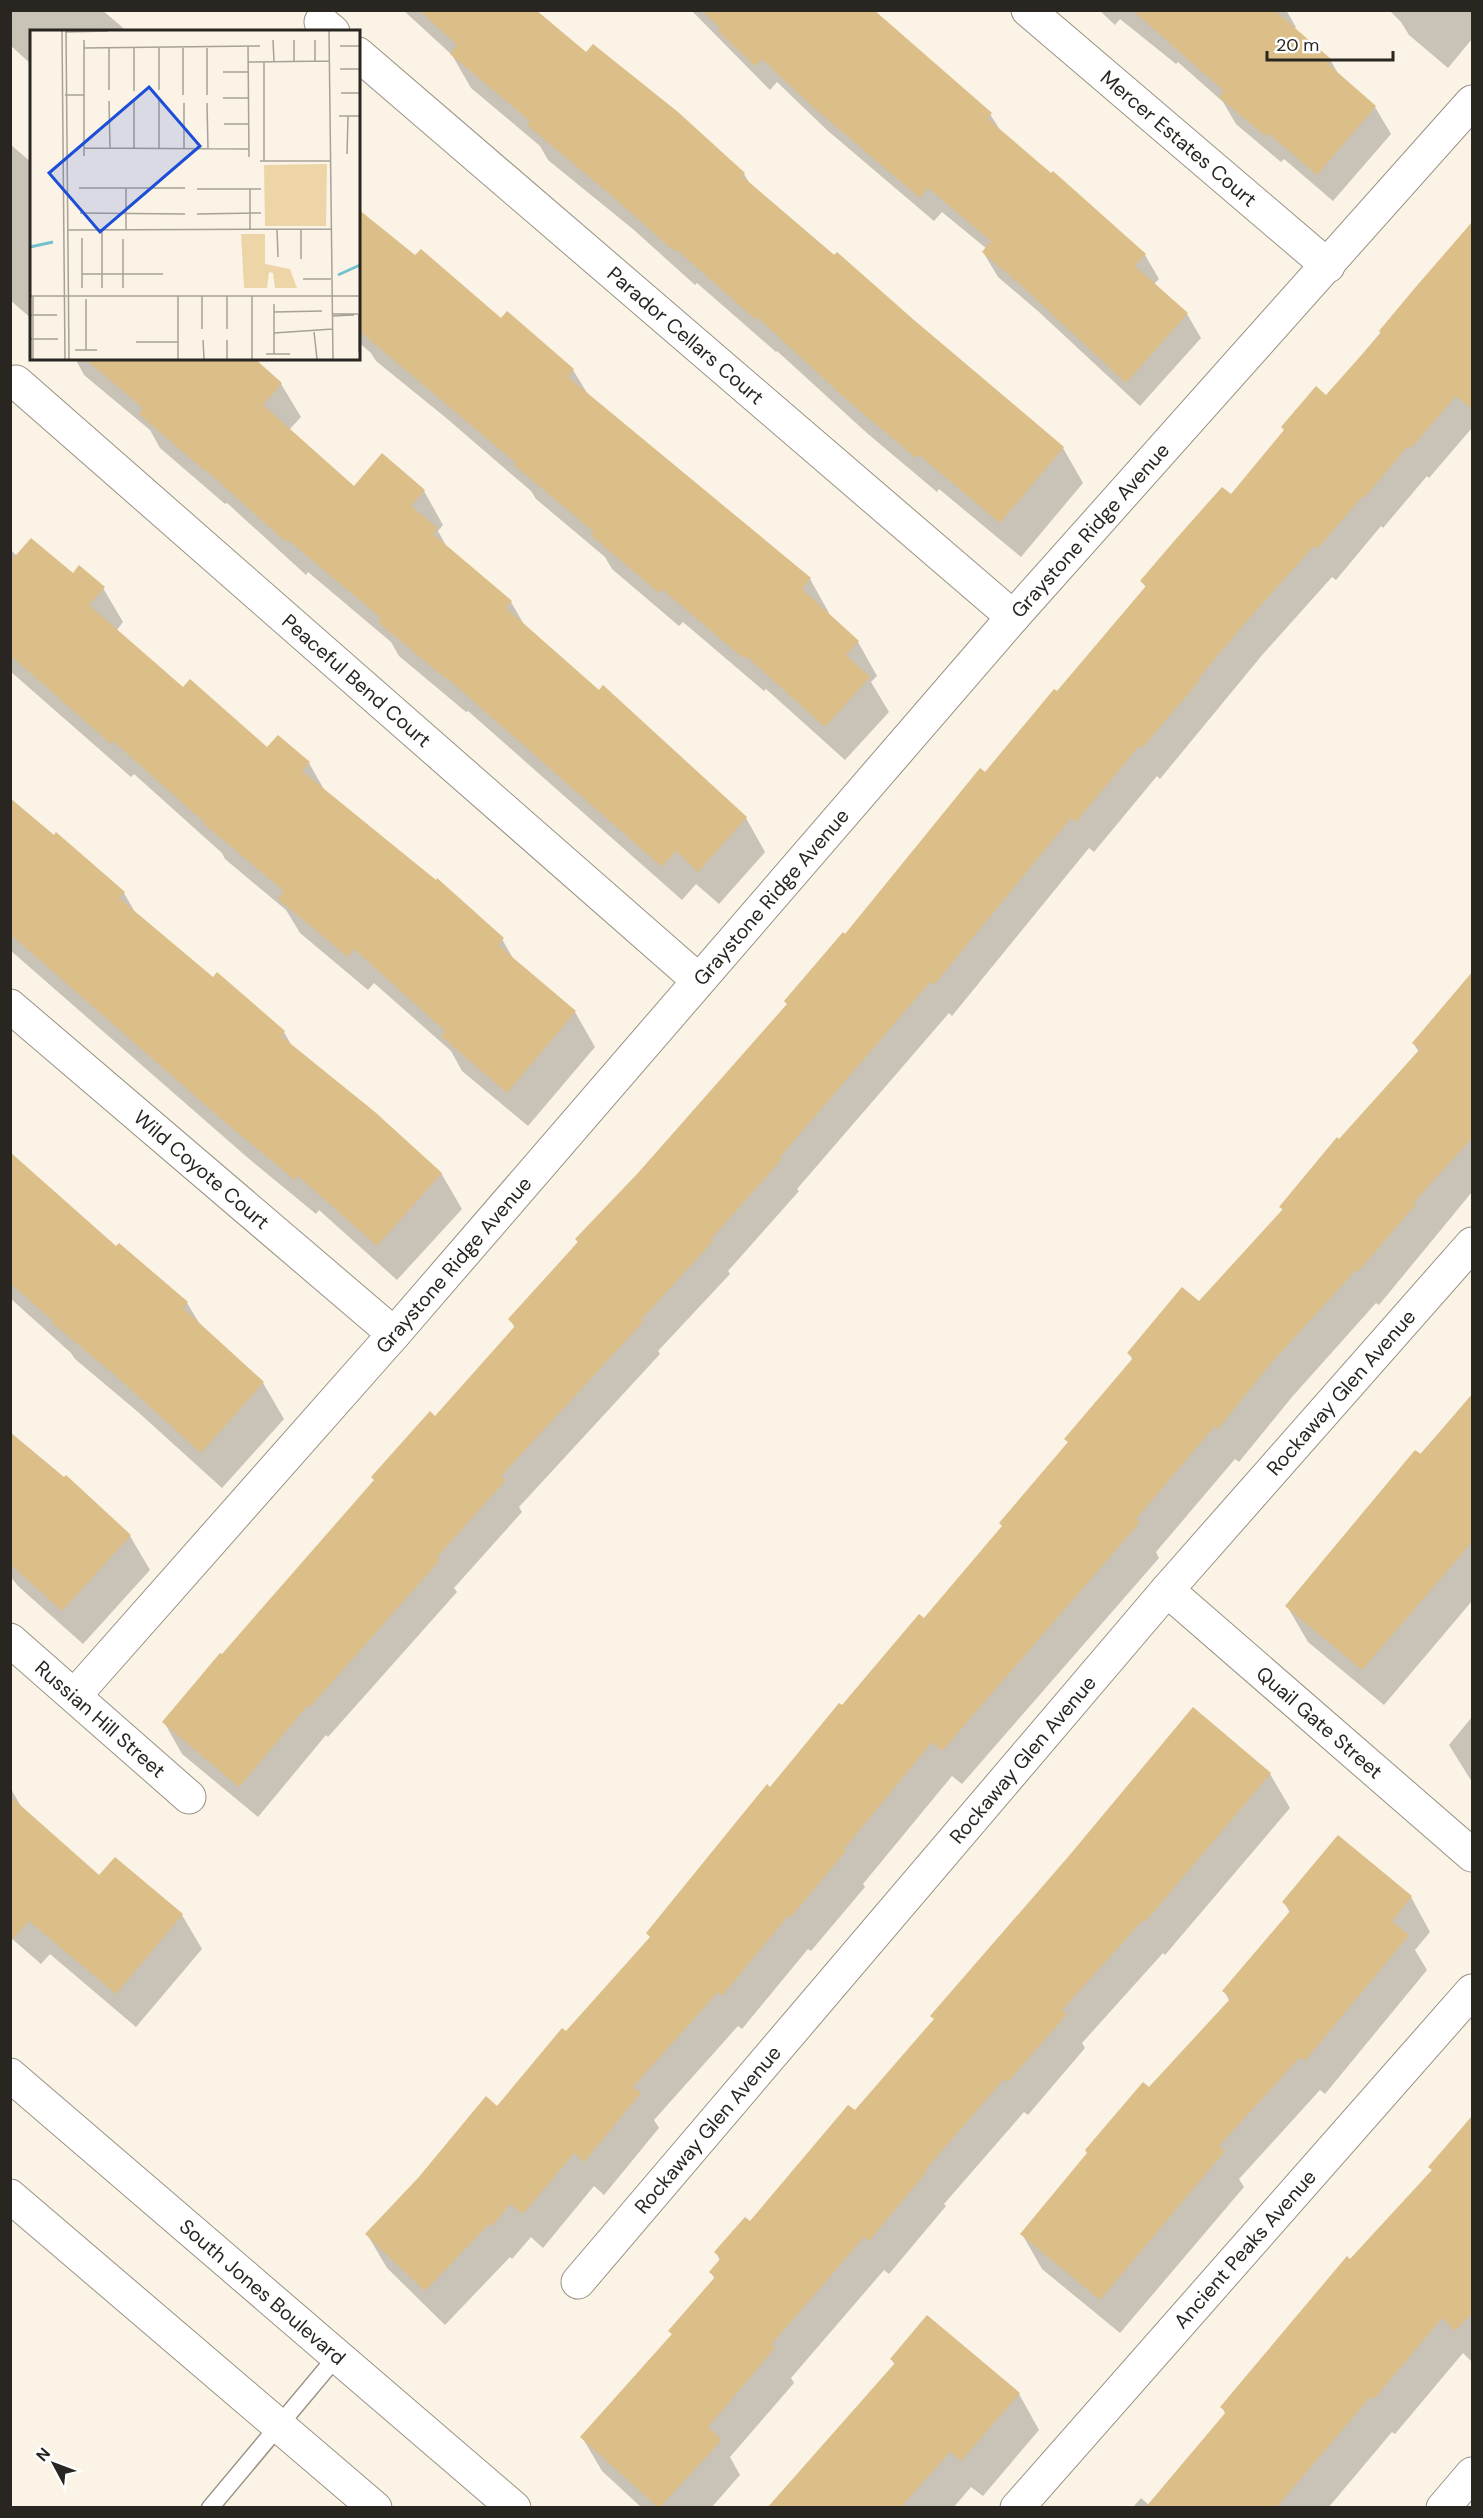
<svg xmlns="http://www.w3.org/2000/svg" width="1483" height="2518" font-family="'DM Sans',sans-serif">
<rect width="100%" height="100%" fill="#fbf3e5"/>
<!-- shadow -->
<g fill="#0003">
<path d="M10 10H102L128 32H32V65L10 45Z"/>
<path d="M403 10H533L586 55 744 174 750 184 1063 448 1083 483 1021 557 939 489 937 492 868 434 777 351 776 352 697 283 695 285 634 230 548 160 540 146 471 88 452 55Z"/>
<path d="M691 10H872L990 114 1002 133 1145 255 1159 279 1154 284 1187 314 1201 338 1140 406 1039 312 998 277 983 252 987 249 942 212 934 221 827 130 777 82 770 90Z"/>
<path d="M1099 10H1286L1296 27 1294 29 1331 61 1340 77 1375 107 1391 134 1333 201 1284 159 1281 162 1236 124 1223 102 1178 62 1176 64 1120 19 1115 25Z"/>
<path d="M1389 10H1472V39L1448 68 1409 35 1401 22Z"/>
<path d="M10 144 32 163V319L10 300Z"/>
<path d="M358 211 416 257 501 320 507 313 573 370 589 396 810 579 829 613 828 615 858 642 877 676 871 682 889 712 845 760 766 689 764 691 683 622 679 626 612 569 605 557 536 499 531 491 445 417 376 361 371 353 358 342Z"/>
<path d="M1472 222V428L1429 478 1427 476 1383 528 1381 526 1336 580 1332 577 1263 654 1160 779 1157 776 1094 852 1089 848 952 1016 949 1013 797 1189 799 1191 728 1271 730 1274 658 1351 660 1354 519 1507 522 1512 454 1588 457 1592 328 1737 326 1735 258 1817 182 1754 164 1722 515 1328 510 1319 787 1005 1057 694 1146 588 1142 581 1231 496 1327 397Z"/>
<path d="M75 358H242L281 384 301 417 289 430 354 488 424 491 443 525 438 531 448 549 511 602 526 628 746 818 765 852 719 904 696 884 682 900 468 711 466 712 399 656 391 642 308 572 306 575 227 503 225 504 160 448 150 430 84 375Z"/>
<path d="M10 549 17 556 103 588 123 622 116 631 183 690 267 750 309 763 326 793 502 939 515 962 575 1012 595 1047 528 1126 462 1071 451 1051 374 983 368 990 300 933 286 910 225 859 222 853 134 774 131 777 10 671Z"/>
<path d="M10 800 124 893 136 914 213 979 284 1032 293 1048 441 1173 462 1209 397 1280 319 1210 316 1214 248 1158 10 950Z"/>
<path d="M1472 973V1192L1379 1305 1376 1303 1292 1397 1239 1462 1235 1459 1156 1552 1159 1558 962 1784 952 1776 863 1884 865 1887 811 1951 808 1949 742 2029 738 2026 654 2120 659 2128 604 2195 594 2186 543 2248 531 2237 512 2259 510 2257 445 2325 387 2268 367 2234 497 2108 651 1938 770 1789 842 1707 925 1620 1003 1527 1133 1361 1129 1353 1199 1304 1283 1211 1281 1207 1419 1052 1413 1043Z"/>
<path d="M10 1153 116 1249 187 1303 201 1326 263 1383 284 1419 222 1488 138 1412 75 1359 71 1353 10 1298Z"/>
<path d="M1472 1395V1601L1384 1705 1308 1642 1287 1606Z"/>
<path d="M10 1434 130 1536 150 1570 83 1644 18 1586 10 1576Z"/>
<path d="M1193 1709 1270 1774 1290 1808 1165 1955 1163 1953 1082 2043 1085 2048 1028 2115 1024 2112 944 2204 946 2206 889 2274 884 2270 791 2378 794 2383 730 2457 740 2475 711 2508H642L602 2471 582 2437 673 2336 670 2331 715 2280 711 2272 720 2261 716 2252 750 2223 855 2112 935 2020Z"/>
<path d="M1472 1717V1782L1449 1745Z"/>
<path d="M10 1787 23 1810 100 1877 182 1915 202 1949 136 2027 50 1954 41 1964 10 1937Z"/>
<path d="M1411 1897 1430 1932 1415 1950 1427 1970 1325 2094 1320 2090 1239 2179 1244 2187 1120 2333 1042 2269 1022 2234 1149 2089 1230 2002 1224 1991 1290 1913 1284 1902Z"/>
<path d="M1472 2116V2362L1463 2353 1395 2434 1392 2432 1328 2508H1132L1141 2498 1149 2505 1226 2415 1222 2407 1433 2171 1430 2167Z"/>
<path d="M892 2360 1019 2394 1039 2430 983 2496 971 2487 953 2508H769L895 2365Z"/>
</g>
<!-- building -->
<g fill="#dbbe88">
<path d="M419 10H536L586 52 593 44 678 112 745 173 742 176 834 255 837 252 914 320 1064 447 1000 523 919 455 916 458 847 400 757 317 755 319 676 249 674 251 612 196 527 125 530 121 450 54 457 45Z"/>
<path d="M701 10H874L992 113 987 118 1051 173 1053 171 1146 254 1135 266 1188 313 1126 383 1023 287 982 252 991 241 928 188 920 198 812 106 762 59 755 66 718 31 720 28Z"/>
<path d="M1132 10H1274L1332 60 1328 64 1376 106 1317 175 1268 133 1265 136 1219 97 1224 91Z"/>
<path d="M358 209 415 255 421 249 501 318 507 311 574 369 568 377 811 578 802 589 859 641 846 655 870 677 825 727 746 656 743 658 662 589 659 593 591 535 594 532 514 465 516 463 358 330Z"/>
<path d="M1473 221V410L1456 396 1411 448 1408 446 1364 498 1363 496 1317 549 1314 546 1245 623 1198 679 1200 680 1142 748 1139 746 1076 822 1071 818 934 985 930 982 780 1157 782 1159 711 1239 713 1241 641 1320 643 1322 501 1476 506 1480 437 1557 440 1560 310 1707 308 1705 239 1787 162 1722 220 1653 222 1654 374 1480 371 1477 430 1411 435 1416 515 1326 508 1319 578 1242 575 1239 638 1173 787 1004 784 1001 843 932 845 934 980 768 985 772 1054 689 1057 691 1146 586 1140 581 1175 540 1222 487 1231 494 1284 430 1281 427 1316 386 1326 395 1381 333 1379 331 1414 289Z"/>
<path d="M84 358H254L282 383 263 405 354 486 382 453 425 490 411 506 438 528 433 534 512 601 506 608 599 690 603 685 747 817 698 872 676 851 662 867 447 678 446 679 378 622 381 618 288 540 286 542 206 470 205 471 139 414 143 408Z"/>
<path d="M31 538 73 573 79 565 105 587 89 605 183 687 190 679 267 747 278 735 310 762 302 771 436 880 437 878 504 938 498 945 576 1011 507 1093 441 1036 445 1031 354 949 348 957 278 899 284 891 204 824 205 823 113 741 111 744 10 655V562Z"/>
<path d="M10 798 54 835 56 832 125 892 119 898 213 977 217 972 285 1031 281 1036 375 1112 442 1173 377 1246 298 1176 295 1180 226 1123 10 934Z"/>
<path d="M1473 971V1137L1414 1202 1416 1204 1358 1272 1356 1270 1272 1362 1218 1429 1215 1426 1136 1519 1140 1522 942 1751 932 1742 844 1849 846 1851 790 1918 788 1916 722 1996 718 1992 633 2087 641 2093 584 2162 574 2153 523 2214 510 2204 492 2226 489 2224 425 2291 365 2234 418 2178 486 2096 497 2106 562 2028 566 2031 650 1937 646 1933 767 1784 770 1787 839 1703 842 1705 919 1614 924 1618 1002 1526 999 1523 1068 1442 1064 1439 1133 1358 1127 1353 1182 1287 1199 1301 1283 1209 1279 1207 1337 1137 1339 1139 1420 1049 1412 1043Z"/>
<path d="M10 1152 116 1246 119 1243 188 1302 183 1308 264 1382 201 1453 115 1375 52 1323 53 1321 10 1283Z"/>
<path d="M1473 1393V1541L1362 1670 1285 1606 1415 1450 1421 1454Z"/>
<path d="M10 1432 64 1477 66 1475 131 1535 62 1611 10 1564Z"/>
<path d="M1193 1707 1271 1773 1145 1922 1143 1920 1062 2010 1067 2014 1008 2082 1004 2079 926 2169 927 2171 869 2241 864 2237 771 2345 775 2348 708 2427 722 2440 659 2508 580 2437 672 2334 668 2331 715 2277 709 2272 721 2258 714 2252 745 2217 750 2221 848 2105 855 2110 934 2019 930 2016 1068 1857Z"/>
<path d="M10 1796 99 1875 115 1857 183 1914 116 1994 29 1921 10 1942Z"/>
<path d="M1338 1835 1412 1896 1392 1921 1409 1935 1305 2061 1300 2057 1219 2146 1225 2151 1100 2300 1020 2234 1087 2153 1085 2150 1143 2082 1149 2087 1231 1998 1222 1991 1291 1910 1282 1902Z"/>
<path d="M1473 2115V2312L1455 2331 1442 2318 1374 2399 1371 2396 1276 2508H1145L1226 2412 1220 2407 1347 2256 1350 2259 1432 2170 1428 2167Z"/>
<path d="M927 2315 1020 2393 961 2461 950 2452 900 2508H767L895 2363 890 2359Z"/>
</g>
<g fill="none" stroke-linecap="round" stroke-linejoin="round">
<defs>
<path id="service" d="M210 2508 337 2356"/>
<g id="minor">
<path id="s1" d="M1028 10 1328 266"/>
<path d="M321 22 333 32"/>
<path id="s2" d="M358 54 1013 617"/>
<path id="s3" d="M16 382 698 980"/>
<path id="s4" d="M10 1006 394 1334"/>
<path id="s5" d="M1167 1590 1472 1855"/>
<path id="s6" d="M10 1640 189 1797"/>
<path id="s7" d="M75 1695 394 1334 1013 617 1472 102"/>
<path id="s8" d="M578 2282 1167 1590 1472 1244"/>
<path id="s9" d="M1017 2508 1472 1991"/>
<path d="M1443 2508 1472 2474"/>
</g>
<g id="primary">
<path id="s10" d="M10 2075 514 2508"/>
<path d="M10 2196 375 2508"/>
</g>
</defs>
<!-- service casing -->
<use href="#service" stroke="#999284" stroke-width="19"/>
<!-- minor casing -->
<use href="#minor" stroke="#999284" stroke-width="35"/>
<!-- primary casing -->
<use href="#primary" stroke="#999284" stroke-width="35"/>
<!-- service -->
<use href="#service" stroke="#fff" stroke-width="16"/>
<!-- minor -->
<use href="#minor" stroke="#fff" stroke-width="33"/>
<!-- primary -->
<use href="#primary" stroke="#fff" stroke-width="33"/>
</g>
<g text-anchor="middle" stroke-width="6" stroke-linejoin="round" paint-order="stroke">
<!-- street labels -->
<g font-size="20" fill="#292621" stroke="#fff">
<text dy="7" stroke="none"><textPath href="#s1" startOffset="198">Mercer Estates Court</textPath></text>
<text dy="7" stroke="none"><textPath href="#s2" startOffset="432">Parador Cellars Court</textPath></text>
<text dy="7" stroke="none"><textPath href="#s7" startOffset="1545">Graystone Ridge Avenue</textPath></text>
<text dy="7" stroke="none"><textPath href="#s3" startOffset="453">Peaceful Bend Court</textPath></text>
<text dy="7" stroke="none"><textPath href="#s7" startOffset="1059">Graystone Ridge Avenue</textPath></text>
<text dy="7" stroke="none"><textPath href="#s4" startOffset="252">Wild Coyote Court</textPath></text>
<text dy="7" stroke="none"><textPath href="#s7" startOffset="573">Graystone Ridge Avenue</textPath></text>
<text dy="7" stroke="none"><textPath href="#s8" startOffset="1172">Rockaway Glen Avenue</textPath></text>
<text dy="7" stroke="none"><textPath href="#s6" startOffset="120">Russian Hill Street</textPath></text>
<text dy="7" stroke="none"><textPath href="#s5" startOffset="202">Quail Gate Street</textPath></text>
<text dy="7" stroke="none"><textPath href="#s8" startOffset="686">Rockaway Glen Avenue</textPath></text>
<text dy="7" stroke="none"><textPath href="#s8" startOffset="200">Rockaway Glen Avenue</textPath></text>
<text dy="7" stroke="none"><textPath href="#s9" startOffset="345">Ancient Peaks Avenue</textPath></text>
<text dy="7" stroke="none"><textPath href="#s10" startOffset="333">South Jones Boulevard</textPath></text>
</g>
</g>
<!-- overview -->
<g transform="translate(30 30)">
<rect width="330" height="330" fill="#fbf3e5"/>
<path d="M297 134 296 196H235L234 135ZM211 204H235V234L260 239 267 258H245L243 243 239 242 237 258H214Z" fill="#edd5a8"/>
<path fill="none" stroke="#74c1cd" stroke-width="3" d="M0 217 23 212M308 245 330 235"/>
<path fill="none" stroke="#a7a197" stroke-width="1.5" d="M32 1 35 329M36 1 39 329M299 1 303 329M35 2 78 1M54 10V126M243 10 244 32M264 10V32M285 10V32M218 16 219 127M310 16H330M54 18 230 16M79 18V60M153 18V65M218 32 299 31M234 32V131M310 39H330M193 42H218M129 60V18M104 61V18M311 63H330M35 65H54M177 65V18M193 68H218M129 70V118M79 71 80 118M154 73V119M177 73 178 119M309 86H330M194 94H219M54 118 219 119M104 118V71M317 124 318 86M230 131H300M49 158H155M96 158V200M167 159H231M220 159V199M50 183 155 184M167 184 231 183M247 199 248 227M271 199V229M38 200 301 199M72 200V258M52 208V258M93 209V258M52 244H133M273 249H301M0 266H330M7 266H87M172 266V299M197 266V299M222 266V329M56 269V320M244 282 292 281M302 284H328M329 284V322M0 285H27M302 286 324 285M284 302 287 329M244 303 303 299M0 309H28M173 310 174 329M197 310V329M106 312H148M45 320H67M236 324H260M244 324V274M3 329V266M148 329V266"/>
<path fill="#1d4ed8" fill-opacity="0.15" stroke="#1d4ed8" stroke-width="3" d="M119 57 170 116 70 202 19 143Z"/>
<rect width="330" height="330" fill="none" stroke="#292621" stroke-width="3"/>
</g>
<!-- border -->
<rect width="1483" height="2518" fill="none" stroke="#292621" stroke-width="24"/>
<!-- north arrow -->
<g transform="translate(54 2464) rotate(311)" stroke="#ffffff" stroke-width="4.5" paint-order="stroke">
<path d="M0-4.5L10 22L0 15L-10 22Z" fill="#292621"/>
<text y="-9" font-size="16" font-weight="bold" text-anchor="middle" fill="#292621">N</text>
</g>
<!-- scale -->
<path d="M1267 51v9h126v-9" fill="none" stroke="#292621" stroke-width="3"/>
<text x="1276" y="51" font-size="18" fill="#292621" stroke="#ffffff" stroke-width="4.5" paint-order="stroke">20 m</text>
</svg>
